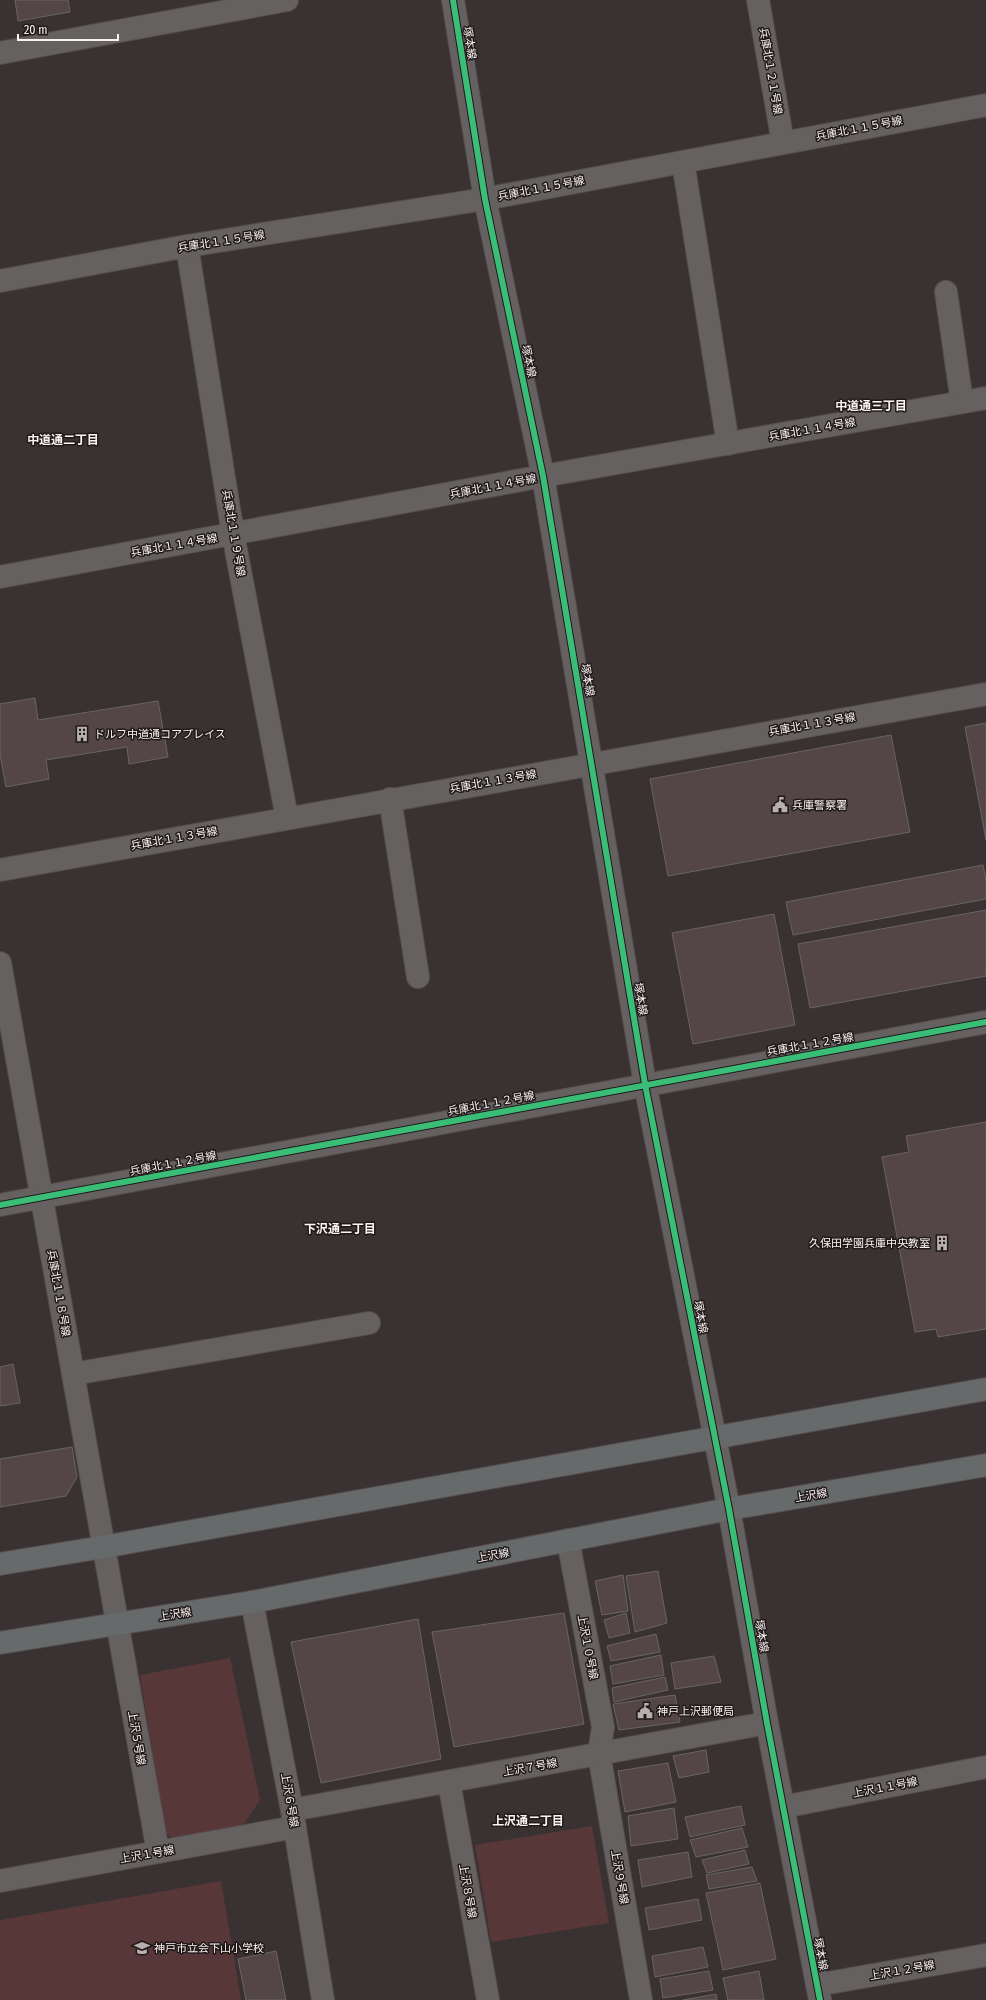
<svg xmlns="http://www.w3.org/2000/svg" width="986" height="2000" font-family="'Fira Sans Condensed','Noto Sans JP',sans-serif">
<rect width="100%" height="100%" fill="#3a3232"/>
<!-- green -->
<g fill="#583739">
<path d="M230 1658 260 1800 241 1828 176 1841 165 1833 140 1675Z"/>
<path d="M592 1826 609 1923 491 1942 475 1845Z"/>
<path d="M221 1881 241 2000H0V1920Z"/>
</g>
<!-- building -->
<g fill="#544546" stroke="#6a6464">
<path d="M15 0H68L70 12 18 21Z"/>
<path d="M35 698 38 720 158 701 168 757 129 764 127 747 46 760 49 779 6 787 0 754V704Z"/>
<path d="M986 723V840L965 727Z"/>
<path d="M891 735 910 832 668 876 650 779Z"/>
<path d="M983 865 986 880V899L793 935 786 902Z"/>
<path d="M986 910V976L810 1008 798 944Z"/>
<path d="M774 914 795 1025 693 1044 672 933Z"/>
<path d="M986 1122V1329L938 1337 936 1329 915 1332 882 1157 909 1152 906 1136Z"/>
<path d="M13 1364 20 1403 0 1406V1367Z"/>
<path d="M72 1447 77 1477 66 1496 0 1507V1459Z"/>
<path d="M658 1571 667 1623 635 1632 626 1576Z"/>
<path d="M623 1575 628 1611 602 1615 595 1581Z"/>
<path d="M564 1613 584 1724 454 1747 432 1632Z"/>
<path d="M626 1613 630 1633 609 1638 604 1620Z"/>
<path d="M418 1619 441 1759 321 1783 291 1642Z"/>
<path d="M656 1634 660 1652 611 1661 607 1646Z"/>
<path d="M661 1655 664 1675 613 1684 610 1666Z"/>
<path d="M714 1656 721 1682 675 1689 671 1663Z"/>
<path d="M665 1677 668 1690 614 1702 612 1688Z"/>
<path d="M675 1695 680 1722 619 1730 613 1704Z"/>
<path d="M706 1750 709 1772 679 1778 673 1756Z"/>
<path d="M668 1763 676 1802 625 1812 618 1771Z"/>
<path d="M741 1806 745 1825 690 1837 685 1817Z"/>
<path d="M674 1808 678 1839 631 1846 628 1816Z"/>
<path d="M742 1828 748 1847 696 1857 690 1840Z"/>
<path d="M745 1850 749 1864 707 1873 702 1860Z"/>
<path d="M688 1852 692 1877 642 1887 638 1860Z"/>
<path d="M752 1867 757 1881 709 1889 706 1875Z"/>
<path d="M760 1883 776 1959 723 1970 706 1893Z"/>
<path d="M698 1899 702 1920 649 1930 645 1908Z"/>
<path d="M703 1947 708 1967 655 1977 652 1956Z"/>
<path d="M276 1951 286 2000H246L238 1959Z"/>
<path d="M709 1971 713 1990 663 1998 660 1979Z"/>
<path d="M759 1971 764 2000H728L723 1978Z"/>
<path d="M716 1994 717 2000H683Z"/>
</g>
<g fill="none" stroke-linecap="round" stroke-linejoin="round">
<defs>
<g id="minor">
<path d="M453 0 485 199 543 476 645 1084 729 1509 767 1723 820 2000"/>
<path d="M758 0 783 143"/>
<path d="M0 53 287 0"/>
<path d="M683 162 728 444"/>
<path d="M187 246 233 534 287 818"/>
<path d="M0 281 187 246 485 199 986 105"/>
<path d="M946 292 962 402"/>
<path d="M0 577 543 476 986 398"/>
<path d="M390 799 418 977"/>
<path d="M0 870 986 694"/>
<path d="M0 963 158 1852"/>
<path d="M0 1205 986 1022"/>
<path d="M73 1374 369 1323"/>
<path d="M568 1540 603 1727 599 1754 641 2000"/>
<path d="M252 1602 292 1810 323 2000"/>
<path d="M449 1782 488 2000"/>
<path d="M783 1807 986 1767"/>
<path d="M292 1810 767 1723"/>
<path d="M0 1881 295 1827"/>
<path d="M817 1985 986 1955"/>
</g>
<g id="major">
<path d="M0 1564 103 1547 986 1389"/>
<path d="M0 1643 252 1602 729 1509 986 1465"/>
</g>
</defs>
<!-- minor casing -->
<use href="#minor" stroke="#564e4e" stroke-width="24"/>
<!-- major casing -->
<use href="#major" stroke="#564e4e" stroke-width="24"/>
<!-- minor -->
<use href="#minor" stroke="#666161" stroke-width="22"/>
<!-- major -->
<use href="#major" stroke="#676a6a" stroke-width="22"/>
<defs>
<g id="cycleway">
<path d="M453 0 485 199 543 476 645 1084 729 1509 767 1723 820 2000"/>
<path d="M0 1205 986 1022"/>
</g>
</defs>
<!-- cycleway casing -->
<use href="#cycleway" stroke="#1f1919" stroke-width="8"/>
<!-- cycleway -->
<use href="#cycleway" stroke="#3abd76" stroke-width="6"/>
</g>
<!-- icons -->
<defs>
<symbol id="building-bare" viewBox="-9 -9 18 18"><path d="M-4-6H4V6H1V3H-1V6H-4ZM-2.5-4.3h1.7v1.8h-1.7ZM.8-4.3h1.7v1.8H.8ZM-2.5-1h1.7V.8h-1.7ZM.8-1h1.7V.8H.8Z" fill="#b8afaf" stroke="#1f1919" stroke-width="2.5" paint-order="stroke"/></symbol>
<symbol id="civic-bare" viewBox="-9 -9 18 18"><path d="M-.6-6.5H3V-4.5H.6V-3L4-1V1h2V6H-6V1h2V-1L-.6-3ZM-1.2 2.5V6h2.4V2.5Z" fill="#b8afaf" stroke="#1f1919" stroke-width="2.5" paint-order="stroke"/></symbol>
<symbol id="school-bare" viewBox="-9 -9 18 18"><path d="M0-5L7-2L0 1L-7-2ZM-4 1L0 2.5L4 1V4Q0 6-4 4Z" fill="#b8afaf" stroke="#1f1919" stroke-width="2.5" paint-order="stroke"/></symbol>
</defs>
<g fill-rule="evenodd">
<use href="#building-bare" x="71" y="723" width="22" height="22"/>
<use href="#civic-bare" x="769" y="794" width="22" height="22"/>
<use href="#building-bare" x="931" y="1232" width="22" height="22"/>
<use href="#civic-bare" x="634" y="1700" width="22" height="22"/>
<use href="#school-bare" x="131" y="1937" width="22" height="22"/>
</g>
<g text-anchor="middle" stroke-width="3" stroke-linejoin="round" paint-order="stroke">
<!-- street labels -->
<g font-size="11" fill="#fcf2f2" stroke="#1f1919">
<text transform="translate(470 43) rotate(81)" y="4">塚本線</text>
<text transform="translate(771 71) rotate(80)" y="4">兵庫北１２１号線</text>
<text transform="translate(859 128) rotate(-11)" y="4">兵庫北１１５号線</text>
<text transform="translate(541 188) rotate(-11)" y="4">兵庫北１１５号線</text>
<text transform="translate(221 241) rotate(-9)" y="4">兵庫北１１５号線</text>
<text transform="translate(529 361) rotate(78)" y="4">塚本線</text>
<text transform="translate(812 429) rotate(-10)" y="4">兵庫北１１４号線</text>
<text transform="translate(493 486) rotate(-11)" y="4">兵庫北１１４号線</text>
<text transform="translate(234 533) rotate(80)" y="4">兵庫北１１９号線</text>
<text transform="translate(174 545) rotate(-10)" y="4">兵庫北１１４号線</text>
<text transform="translate(588 680) rotate(80)" y="4">塚本線</text>
<text transform="translate(812 724) rotate(-10)" y="4">兵庫北１１３号線</text>
<text transform="translate(493 781) rotate(-10)" y="4">兵庫北１１３号線</text>
<text transform="translate(174 838) rotate(-10)" y="4">兵庫北１１３号線</text>
<text transform="translate(641 999) rotate(80)" y="4">塚本線</text>
<text transform="translate(810 1044) rotate(-10)" y="4">兵庫北１１２号線</text>
<text transform="translate(491 1103) rotate(-11)" y="4">兵庫北１１２号線</text>
<text transform="translate(173 1163) rotate(-11)" y="4">兵庫北１１２号線</text>
<text transform="translate(59 1293) rotate(80)" y="4">兵庫北１１８号線</text>
<text transform="translate(701 1317) rotate(79)" y="4">塚本線</text>
<text transform="translate(811 1495) rotate(-10)" y="4">上沢線</text>
<text transform="translate(493 1555) rotate(-11)" y="4">上沢線</text>
<text transform="translate(175 1614) rotate(-9)" y="4">上沢線</text>
<text transform="translate(762 1636) rotate(80)" y="4">塚本線</text>
<text transform="translate(588 1647) rotate(79)" y="4">上沢１０号線</text>
<text transform="translate(137 1738) rotate(80)" y="4">上沢５号線</text>
<text transform="translate(530 1767) rotate(-10)" y="4">上沢７号線</text>
<text transform="translate(885 1787) rotate(-11)" y="4">上沢１１号線</text>
<text transform="translate(290 1800) rotate(80)" y="4">上沢６号線</text>
<text transform="translate(147 1854) rotate(-10)" y="4">上沢１号線</text>
<text transform="translate(620 1877) rotate(80)" y="4">上沢９号線</text>
<text transform="translate(468 1891) rotate(80)" y="4">上沢８号線</text>
<text transform="translate(821 1954) rotate(79)" y="4">塚本線</text>
<text transform="translate(902 1970) rotate(-10)" y="4">上沢１２号線</text>
</g>
<!-- poi labels -->
<g font-size="11" fill="#fcf2f2" stroke="#1f1919" text-anchor="start">
<text x="94" y="738">ドルフ中道通コアプレイス</text>
<text x="792" y="809">兵庫警察署</text>
<text x="930" y="1247" text-anchor="end">久保田学園兵庫中央教室</text>
<text x="657" y="1715">神戸上沢郵便局</text>
<text x="154" y="1952">神戸市立会下山小学校</text>
</g>
<!-- neighbourhood labels -->
<g font-size="12" font-weight="bold" fill="#fcf2f2" stroke="#1f1919">
<text x="871" y="410">中道通三丁目</text>
<text x="63" y="444">中道通二丁目</text>
<text x="340" y="1233">下沢通二丁目</text>
<text x="528" y="1825">上沢通二丁目</text>
</g>
</g>
<!-- scale -->
<path d="M18 34v6h100v-6" fill="none" stroke="#fcf2f2" stroke-width="2"/>
<text x="24" y="34" font-size="12" fill="#fcf2f2" stroke="#1f1919" stroke-width="3" paint-order="stroke">20 m</text>
</svg>
